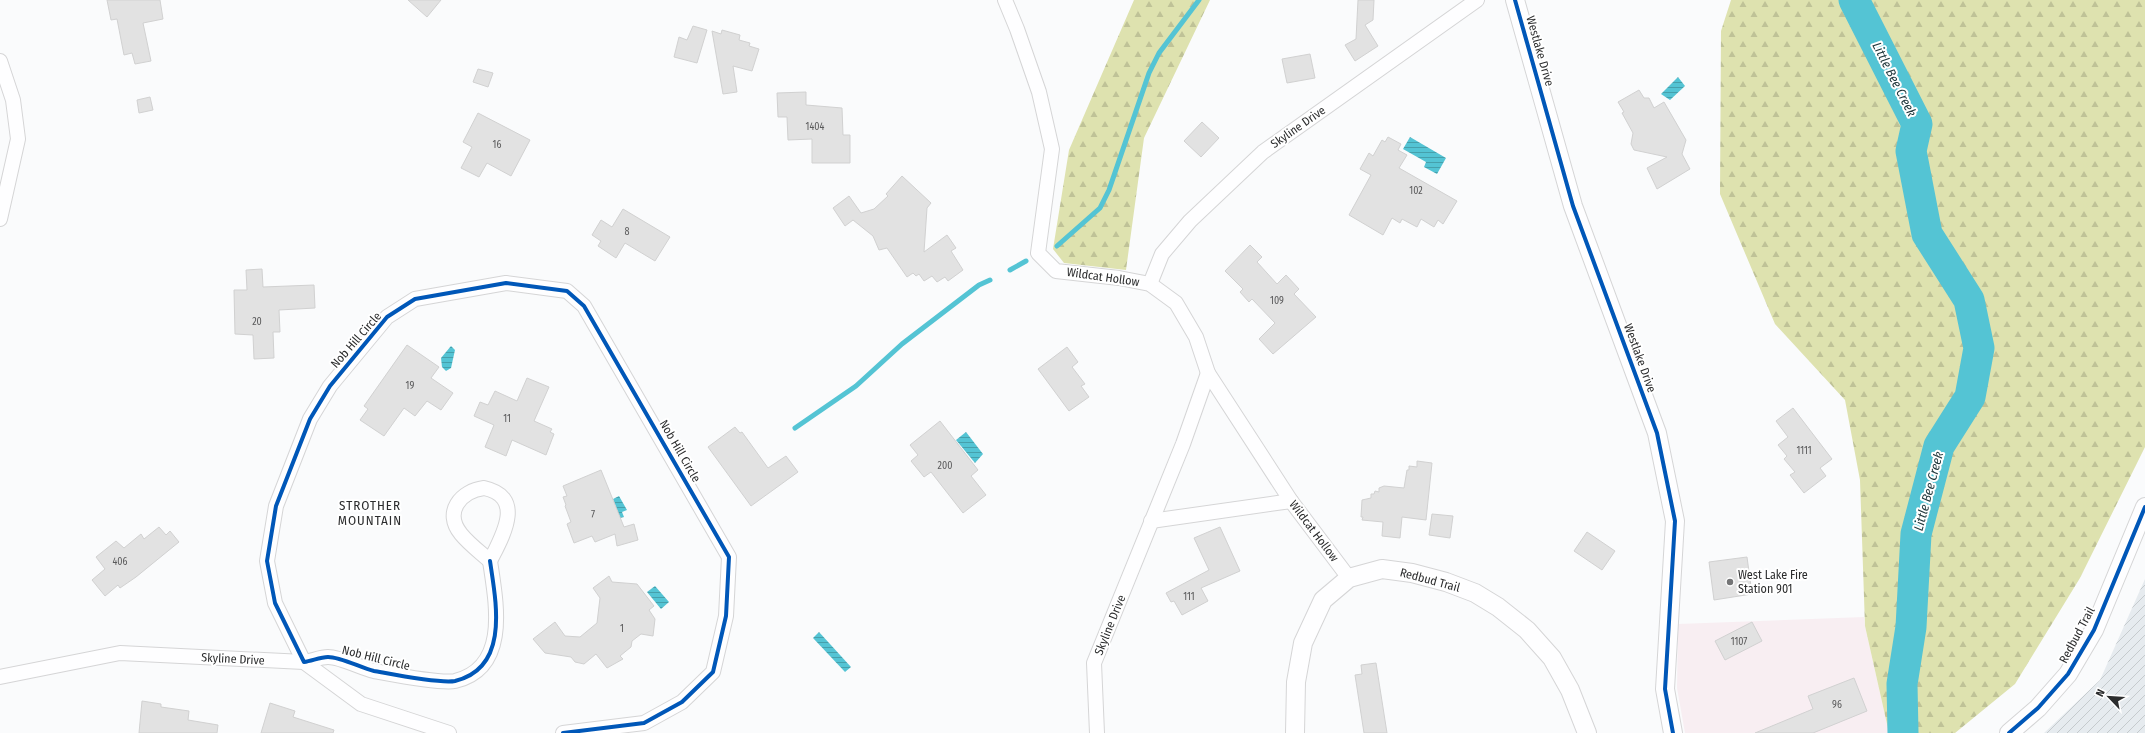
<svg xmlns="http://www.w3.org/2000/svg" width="2145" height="733" font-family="'Fira Sans Condensed',sans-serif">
<defs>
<pattern id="industrial-furrows" width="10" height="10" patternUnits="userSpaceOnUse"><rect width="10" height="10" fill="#e6ebef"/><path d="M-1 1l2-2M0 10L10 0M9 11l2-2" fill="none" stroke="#c5cacd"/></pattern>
<pattern id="forest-firs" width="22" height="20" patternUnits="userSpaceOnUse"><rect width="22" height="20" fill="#dee2af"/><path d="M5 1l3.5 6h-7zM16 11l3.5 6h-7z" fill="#bfc297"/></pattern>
<pattern id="water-rules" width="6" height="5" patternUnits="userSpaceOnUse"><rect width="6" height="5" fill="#54c4d4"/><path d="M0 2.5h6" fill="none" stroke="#46a0ac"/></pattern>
</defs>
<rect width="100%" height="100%" fill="#fafbfc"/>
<!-- commercial -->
<path fill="#f8eef2" d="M1864 617 1865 626 1889 733H1685L1677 688 1678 624Z"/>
<!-- industrial -->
<path fill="url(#industrial-furrows)" d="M2145 579V733H2044L2100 680Z"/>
<!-- forest -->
<g fill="url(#forest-firs)">
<path d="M1134 0H1210L1144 138 1126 270 1064 263 1053 249 1069 150Z"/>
<path d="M1731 0H2145V447L2080 578 2015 684 1955 733H1889L1865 626 1860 480 1845 400 1775 324 1720 194 1721 31Z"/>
</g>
<!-- water -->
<g fill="url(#water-rules)">
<path d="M1678 77 1685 86 1670 100 1661 94Z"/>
<path d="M1410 137 1446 158 1437 174 1424 167 1426 162 1403 149Z"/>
<path d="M451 346 455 350 451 368 446 371 442 367 441 358Z"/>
<path d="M966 432 983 454 975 463 956 440Z"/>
<path d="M619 496 627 510 622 512 624 517 620 518 613 499Z"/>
<path d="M655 586 669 602 661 609 647 592Z"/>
<path d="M819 632 851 667 845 672 813 638Z"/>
</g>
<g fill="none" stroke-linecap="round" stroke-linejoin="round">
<!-- stream -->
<g stroke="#54c4d4" stroke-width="5">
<path d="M1057 246 1100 208 1109 190 1149 73 1159 53 1199 0"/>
<path d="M1010 270 1026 261"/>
<path d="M795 428 856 386 902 344 979 285 990 280"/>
</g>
<!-- river -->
<path stroke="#54c4d4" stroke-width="31" d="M1854 0 1917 124 1911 151 1927 234 1969 300 1979 348 1970 397 1939 446 1916 534 1911 627 1902 684 1903 733"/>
</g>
<!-- building -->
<g fill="#e2e2e2" stroke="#d1d1d1">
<path d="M107 0H160L163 19 143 23 151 61 135 64 132 53 124 55 117 19 111 20Z"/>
<path d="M408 0H441L427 17Z"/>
<path d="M1358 0H1374L1373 20 1365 25 1378 46 1355 61 1345 45 1356 39Z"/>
<path d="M693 26 707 30 697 63 674 57 679 37 687 40Z"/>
<path d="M722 30 740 35 739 40 750 43 749 46 759 49 752 71 733 66 737 92 723 94 712 31 721 34Z"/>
<path d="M1310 54 1315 78 1287 83 1282 59Z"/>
<path d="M478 69 493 73 488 87 473 82Z"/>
<path d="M1639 90 1644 98H1649L1654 108 1664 102 1686 140 1682 154 1690 169 1657 189 1647 168 1667 157 1634 150 1631 144 1633 133 1622 113 1624 112 1618 102Z"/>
<path d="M806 92V105L842 108 843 135H850V163H812V139L788 140 787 117H778L777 93Z"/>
<path d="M150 97 153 110 139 113 137 100Z"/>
<path d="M478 113 530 140 511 176 487 163 479 177 461 168 472 147 463 142Z"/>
<path d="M1202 122 1219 138 1201 157 1184 141Z"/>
<path d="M1388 137 1401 144 1398 150 1407 155 1399 168 1457 201 1443 224 1438 220 1434 227 1421 219 1417 227 1402 219 1400 223 1392 218 1383 235 1349 215 1371 175 1360 169 1369 153 1373 156 1382 140 1385 142Z"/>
<path d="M902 176 931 203 927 208 924 252 947 235 956 248 951 251 963 270 948 281 945 277 937 282 932 276 924 281 919 274 916 276 913 273 907 277 887 248 879 250 873 236 853 220 845 226 833 208 849 196 861 213 874 209 888 196 886 194Z"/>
<path d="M623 209 670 237 655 261 625 243 616 258 598 246 601 241 592 235 601 220 612 227Z"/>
<path d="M1250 245 1262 257 1257 262 1277 284 1286 275 1299 289 1294 294 1316 317 1273 354 1259 339 1275 323 1252 299 1249 302 1240 292 1243 289 1225 271Z"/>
<path d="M262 269 263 287 314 285 315 308 279 310 280 332H273L274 358 254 359 253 335 235 334 234 290H247L246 270Z"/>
<path d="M407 345 439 367 431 378 453 393 441 410 427 401 415 416 404 408 384 436 360 420 368 409 364 406Z"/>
<path d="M1067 347 1078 362 1072 367 1085 384 1081 386 1089 397 1069 411 1038 369Z"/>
<path d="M527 378 549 387 534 421 552 429 550 432 554 434 546 455 512 440 506 456 485 447 494 425 474 416 480 402 488 405 495 391 517 401Z"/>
<path d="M1793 408 1832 459 1820 468 1826 476 1804 493 1790 475 1795 472 1784 459 1787 456 1778 445 1788 437 1776 421Z"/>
<path d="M940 421 978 470 971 476 986 495 963 513 931 472 924 477 911 461 918 455 910 445Z"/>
<path d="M735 427 740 433 742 432 768 468 786 456 798 472 751 506 708 447Z"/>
<path d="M1417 461 1432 463 1426 520 1402 517 1400 538 1382 536 1383 522 1362 520 1363 517H1361L1362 500 1371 498V494H1374L1375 491 1379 492V488L1384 486 1404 488 1407 470H1409V466L1417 467Z"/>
<path d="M601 470 624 527 634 524 638 540 617 546 615 534 595 542 592 536 574 543 567 524 571 522 565 506 566 505 563 497 567 496 563 486Z"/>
<path d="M1432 514 1453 516 1450 538 1429 535Z"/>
<path d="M159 527 166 535 170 531 179 542 136 577 120 588 118 585 105 596 92 580 105 569 96 557 116 541 124 548 141 534 144 539Z"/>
<path d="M1220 527 1240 571 1201 588 1208 601 1182 615 1174 601 1171 602 1166 593 1209 570 1194 538Z"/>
<path d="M1587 532 1615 551 1602 570 1574 551Z"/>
<path d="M1747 557 1752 594 1714 600 1709 562Z"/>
<path d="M609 576 612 582 637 584 654 606 649 610 655 619 653 636 641 634 632 641 631 647 620 656 623 659 607 668 596 654 584 664 575 662 571 657 545 653 533 639 555 622 565 636 580 637 597 623 600 598 593 588Z"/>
<path d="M1752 622 1762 641 1725 660 1715 641Z"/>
<path d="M1376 663 1387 733H1364L1355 675 1362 674 1361 665Z"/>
<path d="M1854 678 1867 711 1813 733H1755L1813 709 1808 696Z"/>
<path d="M142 701 161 704V707L189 711 188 720 218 725 217 733H139Z"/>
<path d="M270 703 295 711 293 717 334 730 333 733H261Z"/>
</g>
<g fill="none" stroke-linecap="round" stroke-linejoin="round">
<defs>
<g id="minor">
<path d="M1005 0 1017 29 1039 92 1052 149 1038 253 1056 271 1119 278 1150 284 1176 303 1196 337 1208 373 1291 501 1349 578"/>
<path d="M0 61 13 100 18 139 0 219"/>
<path d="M1150 284 1162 254 1190 221 1263 152 1477 0"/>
<path d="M484 488C526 497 502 537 490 561 480 552 469 544 461 534 443 512 461 491 484 488Z"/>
<path d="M1151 521 1291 501"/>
<path d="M490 561C496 602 510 668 455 681 440 684 391 674 374 671 361 668 341 657 328 657 320 657 312 661 304 662L275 603 267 561 276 506 310 419 330 386 387 317 415 299 506 283 567 291 584 306 729 557 726 616 713 672 682 702 644 723 563 733"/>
<path d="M0 677 120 653 304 662 361 704 449 733"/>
<path d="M1097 733 1094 663 1183 444 1208 373"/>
</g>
<g id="tertiary">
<path d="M1515 0 1573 206 1657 433 1675 521 1665 689 1673 733"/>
<path d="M1295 733 1296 682 1303 643 1323 600 1349 578 1382 569 1412 573 1446 582 1475 593 1498 607 1527 630 1552 658 1570 690 1587 733"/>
<path d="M2009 733 2038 708 2068 674 2094 630 2145 507"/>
</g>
</defs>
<!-- minor casing -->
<use href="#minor" stroke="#d5d5d6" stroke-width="16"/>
<!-- tertiary casing -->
<use href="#tertiary" stroke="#d5d5d6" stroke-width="20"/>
<!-- minor -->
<use href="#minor" stroke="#fefeff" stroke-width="14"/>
<!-- tertiary -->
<use href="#tertiary" stroke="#fefeff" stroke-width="18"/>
<defs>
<g id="cycleway">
<path d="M1515 0 1573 206 1657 433 1675 521 1665 689 1673 733"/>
<path d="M490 561C496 602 510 668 455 681 440 684 391 674 374 671 361 668 341 657 328 657 320 657 312 661 304 662L275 603 267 561 276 506 310 419 330 386 387 317 415 299 506 283 567 291 584 306 729 557 726 616 713 672 682 702 644 723 563 733"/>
<path d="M2009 733 2038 708 2068 674 2094 630 2145 507"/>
</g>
</defs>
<!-- cycleway casing -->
<use href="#cycleway" stroke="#fff" stroke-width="6"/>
<!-- cycleway -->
<use href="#cycleway" stroke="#0057b8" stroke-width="4"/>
</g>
<!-- markers -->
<circle fill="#747576" stroke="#fff" stroke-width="1.5" cx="1730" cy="582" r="4"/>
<g text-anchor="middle" stroke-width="4" stroke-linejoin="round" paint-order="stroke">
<!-- number labels -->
<g font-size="10" fill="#5a5a5b">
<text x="815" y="130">1404</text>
<text x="497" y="148">16</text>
<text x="1416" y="194">102</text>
<text x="627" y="235">8</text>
<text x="1277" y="304">109</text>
<text x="257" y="325">20</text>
<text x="410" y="389">19</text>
<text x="507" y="422">11</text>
<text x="1804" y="454">1111</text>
<text x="945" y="469">200</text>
<text x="593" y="518">7</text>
<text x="120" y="565">406</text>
<text x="1189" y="600">111</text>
<text x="622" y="632">1</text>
<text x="1739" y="645">1107</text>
<text x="1837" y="708">96</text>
</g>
<!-- street labels -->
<g font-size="12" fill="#2c2d2e" stroke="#fff">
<text transform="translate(1540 51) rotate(74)" y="4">Westlake Drive</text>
<text transform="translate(1298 127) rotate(-35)" y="4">Skyline Drive</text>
<text transform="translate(1103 277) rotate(8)" y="4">Wildcat Hollow</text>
<text transform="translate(356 340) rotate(-49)" y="4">Nob Hill Circle</text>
<text transform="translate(1640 358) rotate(70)" y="4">Westlake Drive</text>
<text transform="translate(680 451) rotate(60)" y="4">Nob Hill Circle</text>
<text transform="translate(1314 531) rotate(53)" y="4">Wildcat Hollow</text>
<text transform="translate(1430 580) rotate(15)" y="4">Redbud Trail</text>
<text transform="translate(1110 625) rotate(-68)" y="4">Skyline Drive</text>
<text transform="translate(2077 635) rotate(-62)" y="4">Redbud Trail</text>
<text transform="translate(376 658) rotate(14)" y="4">Nob Hill Circle</text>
<text transform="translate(233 659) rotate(3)" y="4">Skyline Drive</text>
</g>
<!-- poi labels -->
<g font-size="12" fill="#2c2d2e" stroke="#fff" text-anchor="start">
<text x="1738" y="579">West Lake Fire<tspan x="1738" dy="14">Station 901</tspan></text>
</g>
<!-- water labels -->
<g font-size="13" font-style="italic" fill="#22393d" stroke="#fff">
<text transform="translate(1895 79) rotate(63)" y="5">Little Bee Creek</text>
<text transform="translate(1928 491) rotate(-75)" y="5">Little Bee Creek</text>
</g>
<!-- neighbourhood labels -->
<g font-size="13" letter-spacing="1" fill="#2c2d2e" stroke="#fff">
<text x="370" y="510">STROTHER<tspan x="370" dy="15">MOUNTAIN</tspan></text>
</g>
</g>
<!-- north arrow -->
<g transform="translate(2109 697) rotate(295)" stroke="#ffffff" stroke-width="3" paint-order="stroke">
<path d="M0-3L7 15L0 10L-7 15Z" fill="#2c2d2e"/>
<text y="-6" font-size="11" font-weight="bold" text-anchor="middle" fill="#2c2d2e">N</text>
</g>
</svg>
